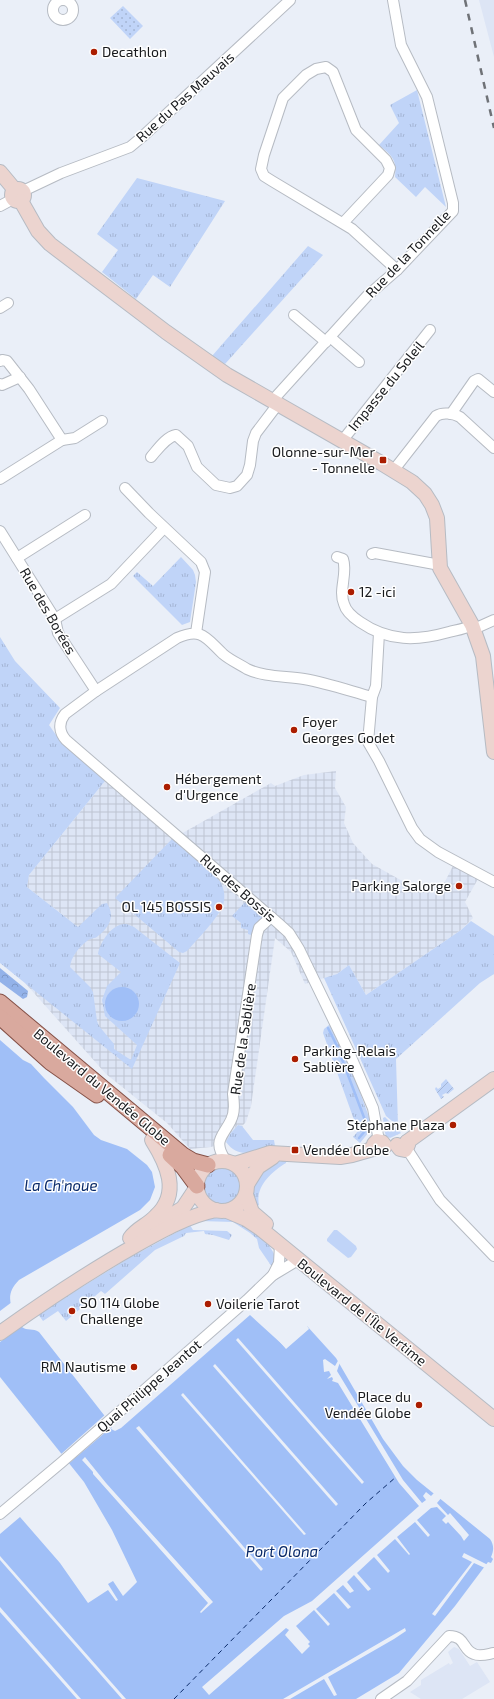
<svg xmlns="http://www.w3.org/2000/svg" width="494" height="1699" font-family="'Exo 2',sans-serif">
<defs>
<pattern id="industrial-grid" width="8" height="8" patternUnits="userSpaceOnUse"><rect width="8" height="8" fill="#dde5f5"/><path d="M0 4h8M4 0v8" fill="none" stroke="#bdc4d2"/></pattern>
<pattern id="grass-tufts" width="24" height="20" patternUnits="userSpaceOnUse"><rect width="24" height="20" fill="#c0d4f8"/><path d="M3 7l-1-3M5 7V3M7 7l1-3M15 17l-1-3M17 17v-4M19 17l1-3" fill="none" stroke="#a4b5d4"/></pattern>
<pattern id="forest-crowns" width="20" height="18" patternUnits="userSpaceOnUse"><rect width="20" height="18" fill="#93b2e9"/><path d="M2 6a3 3 0 1 1 6 0M12 15a3 3 0 1 1 6 0" fill="none" stroke="#7e98c7"/></pattern>
<pattern id="park-dots" width="8" height="8" patternUnits="userSpaceOnUse"><rect width="8" height="8" fill="#c0d4f8"/><path d="M2 2h.1M6 6h.1" fill="none" stroke="#a4b5d4" stroke-width="1.8" stroke-linecap="round"/></pattern>
<pattern id="garden-furrows" width="10" height="10" patternUnits="userSpaceOnUse"><rect width="10" height="10" fill="#c0d4f8"/><path d="M-1 1l2-2M0 10L10 0M9 11l2-2" fill="none" stroke="#a4b5d4"/></pattern>
</defs>
<rect width="100%" height="100%" fill="#eaeff8"/>
<!-- built -->
<g fill="#dde5f5">
<path d="M479 0H494V57Z"/>
<path d="M454 1647 459 1649 470 1666 477 1662 490 1682 462 1699H421L410 1692 421 1685V1680L449 1663 450 1665 453 1663 448 1652Z"/>
</g>
<!-- industrial -->
<path fill="url(#industrial-grid)" d="M336 771 335 788 346 807 344 823 353 843 372 864 422 892 439 893 454 864 478 879 465 902 473 918 461 930 366 995 349 965 337 974 305 984 291 952 275 938 251 1106 246 1122 242 1126 238 1125 230 1134 226 1142 211 1147 190 1149 167 1123 106 1074 25 983 78 927 27 887 29 875 105 781 172 839 271 783 275 786 304 775Z"/>
<!-- grass -->
<g fill="url(#grass-tufts)">
<path d="M417 90 446 207 425 187 416 197 395 177C397 159 392 156 379 145L399 123 390 105Z"/>
<path d="M137 178 225 201 170 287 153 275 136 299 102 272 118 250 97 234Z"/>
<path d="M308 246 323 255 225 364 212 356Z"/>
<path d="M181 557 193 570 195 575 196 582 190 622 182 625 133 576 137 572 153 586Z"/>
<path d="M0 637 15 661 60 708 49 725 61 742 105 781 29 875 27 887 78 927 102 904 107 903C115 916 110 927 98 936 95 939 90 938 87 941 79 947 71 957 70 967L90 987 93 992 97 1021 99 1026 114 1044V1049L131 1060 137 1045 105 1016 102 1000 107 986 121 972 98 954C100 942 112 924 125 924 128 924 131 926 134 927L180 963 132 1069 0 963Z"/>
<path d="M172 839 218 879C224 886 226 896 223 905 219 917 196 941 187 951L183 953 179 952 115 898Z"/>
<path d="M246 901 262 914V919L253 929V934L251 935 248 934V930L241 928V923L232 916Z"/>
<path d="M471 921 494 936V974L480 983 396 1059 398 1126 386 1116 324 978 337 974 349 965 366 995 461 930Z"/>
<path d="M329 1025 331 1026 348 1060 372 1125 370 1126 369 1132 360 1143 353 1137 358 1131 323 1033 324 1029Z"/>
<path d="M385 1117 401 1133 390 1138 386 1136 383 1126 384 1125 383 1118Z"/>
<path d="M238 1125 242 1126 253 1140H274L275 1146C256 1150 240 1161 226 1142L230 1134Z"/>
<path d="M286 1160V1163C271 1172 255 1187 259 1205L256 1206 253 1195 254 1180 269 1164Z"/>
<circle cx="222" cy="1186" r="20"/>
<path d="M211 1217C237 1217 264 1231 275 1256L272 1267 259 1248 257 1239 250 1233 233 1222 200 1221Z"/>
<path d="M190 1225 193 1230 227 1231 232 1235 229 1240 213 1235 205 1234 204 1231 186 1233 184 1236 155 1250 105 1294 101 1291 66 1321 58 1311 43 1321 38 1314 129 1258Z"/>
</g>
<!-- forest -->
<path fill="url(#forest-crowns)" d="M0 968 28 991 27 997 23 999 0 982Z"/>
<!-- park -->
<path fill="url(#park-dots)" d="M123 6 143 26 130 39 110 18Z"/>
<!-- garden -->
<path fill="url(#garden-furrows)" d="M446 1079 454 1089 448 1094 446 1093 442 1095 444 1097 441 1099 435 1089 436 1087 438 1089 441 1087V1084Z"/>
<!-- pitch -->
<path fill="#c0d4f8" d="M334 1230H337L356 1246 357 1249 351 1257 348 1258 327 1241V1239Z"/>
<!-- water -->
<g fill="#a0bff7">
<circle cx="122" cy="1004" r="17"/>
<path d="M0 1040 23 1060 31 1064 44 1078 73 1107 94 1135 101 1140 127 1149 147 1165 152 1172 155 1187 150 1200 140 1210 19 1280C2 1297 13 1310 22 1327 27 1331 33 1328 39 1332L104 1415 112 1426 111 1429 115 1431 121 1428 250 1315 284 1346 307 1326 336 1358 383 1439 403 1466 417 1480 490 1539C494 1545 494 1550 491 1557L493 1559 491 1563 488 1562 455 1606 399 1673 356 1699H0V1534L20 1517 60 1563 88 1603 108 1590 116 1601 118 1600 108 1584 113 1581 123 1596 137 1582 112 1530 84 1482 0 1377Z"/>
</g>
<!-- pier -->
<g fill="#eaeff8">
<path d="M12 1302 23 1325 0 1342V1311Z"/>
<path d="M306 1324 309 1329 286 1349 266 1326 284 1343Z"/>
<path d="M238 1338 364 1482 362 1484 236 1340Z"/>
<path d="M325 1359 335 1366 339 1359 340 1362 337 1371 403 1480 422 1503 426 1500 423 1496 426 1492 431 1496 435 1492 442 1497 437 1503 448 1515 450 1513 469 1535 464 1541 461 1536 448 1522 446 1524 442 1520 446 1516 437 1507 431 1508 417 1520 430 1535 428 1537 415 1522 397 1537 410 1554 409 1555 395 1539 377 1555 390 1571 388 1573 374 1557 357 1573 371 1589 368 1591 354 1575 347 1582 354 1591 350 1593 343 1585 336 1591 351 1607 348 1609 334 1593 316 1609 330 1624 328 1626 314 1610 296 1626 310 1642 308 1644 310 1646 302 1654 285 1635 289 1630 286 1628 209 1695 202 1687 284 1616 312 1601 419 1506 399 1483 338 1383 332 1381 333 1379 332 1377 327 1379 331 1375 329 1371 324 1372 323 1360Z"/>
<path d="M215 1364 338 1504 336 1506 213 1366Z"/>
<path d="M183 1393 306 1534 304 1535 181 1395Z"/>
<path d="M106 1414 114 1425 67 1465 60 1455Z"/>
<path d="M139 1426 263 1569 261 1571 136 1428Z"/>
<path d="M85 1457 106 1483 213 1602 201 1613 200 1612 208 1603 93 1474V1472L82 1460Z"/>
<path d="M464 1553 488 1565 485 1568 474 1563 435 1616 432 1614 472 1562 462 1557Z"/>
<path d="M0 1556 126 1699H122L0 1560Z"/>
<path d="M0 1607 81 1699H77L0 1612Z"/>
<path d="M405 1628 406 1631 394 1639 328 1677 337 1695 334 1696 324 1679 290 1699H283Z"/>
</g>
<g fill="none" stroke-linecap="round" stroke-linejoin="round">
<!-- stream -->
<path stroke="#a0bff7" stroke-width="2.5" d="M328 1028 337 1046 365 1120V1131L359 1138"/>
<!-- ferry -->
<path stroke="#0a2a69" stroke-width="1" stroke-dasharray="5 4" stroke-linecap="butt" d="M174 1699 366 1503 396 1477"/>
<defs>
<g id="street">
<circle cx="63" cy="10" r="10"/>
<path d="M23 191 61 173 130 147 142 137 290 0"/>
<path d="M0 206 13 199"/>
<path d="M343 223 388 175 390 168 386 160 356 130 333 72 326 67 316 69 306 75 283 98 264 155 261 169 264 176 272 181 352 229 397 270"/>
<path d="M0 308 8 303"/>
<path d="M294 315 326 342"/>
<path d="M330 337 359 362"/>
<path d="M0 361 2 360 7 361 29 389 62 440 0 479"/>
<path d="M0 384 2 385 20 377"/>
<path d="M272 401 367 296 397 270 453 211V203L427 97 401 45 393 0"/>
<path d="M451 414 474 381 478 379 494 392"/>
<path d="M62 440 75 438 102 421"/>
<path d="M342 441 430 330"/>
<path d="M151 457C158 449 166 437 176 435L188 446 197 467 216 485 230 488 237 486 247 475 250 465 253 441 256 433 278 404"/>
<path d="M393 471 436 416C442 412 453 413 460 417L494 448"/>
<path d="M125 488 149 513 201 562 205 572 196 633"/>
<path d="M0 531 55 619 58 633 96 691"/>
<path d="M372 554 375 553 440 565"/>
<path d="M337 557 343 559C348 574 338 590 344 604 346 612 354 618 360 622 389 642 417 641 449 632 457 630 465 629 472 625"/>
<path d="M17 558 85 515"/>
<path d="M55 619 111 584 164 528"/>
<path d="M474 629 494 620"/>
<path d="M379 633 376 686 372 697 368 742 379 761 412 828 420 839 438 852 494 882"/>
<path d="M372 697C350 691 327 683 304 679 285 676 264 677 247 669 239 664 230 660 223 654 206 638 202 627 177 638L96 691 65 714C58 723 59 732 66 740L278 923 289 933 299 949 348 1050 373 1108 379 1141"/>
<path d="M407 1149 440 1200 494 1256"/>
<path d="M226 1161C212 1140 223 1137 231 1120 235 1112 234 1103 233 1094L257 935 259 928 271 917"/>
<path d="M273 1275 279 1263 280 1245"/>
<path d="M0 1514 62 1462 247 1300 273 1275 298 1260"/>
<path d="M381 1699 407 1681 449 1636C466 1636 462 1650 474 1654 480 1657 488 1654 494 1653"/>
</g>
<g id="secondary">
<path d="M0 172 15 190"/>
<circle cx="18" cy="195" r="6"/>
<path d="M21 201 38 231 50 244 166 332 227 375 381 463 412 482 425 494 432 505 437 518 440 568 472 625 483 656 494 752"/>
<path d="M407 1142 494 1079"/>
<path d="M397 1145 400 1149 405 1150 408 1145 407 1142"/>
<path d="M373 1149 374 1144 377 1141 382 1142 385 1146"/>
<circle cx="222" cy="1186" r="25"/>
<path d="M235 1164 270 1153 340 1157 352 1155 373 1149"/>
<path d="M248 1183 258 1167 273 1157"/>
<path d="M246 1195 252 1212 266 1224"/>
<path d="M227 1211 246 1219 261 1229 494 1419"/>
<path d="M157 1224 183 1208 197 1187"/>
<path d="M130 1238C137 1228 148 1225 156 1216 181 1193 167 1164 152 1140"/>
<path d="M0 1333C45 1301 90 1271 138 1244 163 1230 188 1216 216 1210"/>
</g>
<g id="primary">
<path d="M0 1002 183 1155 193 1161 208 1165"/>
<path d="M0 1017 50 1062 97 1095"/>
<path d="M170 1155 183 1167 197 1186"/>
</g>
</defs>
<!-- street casing -->
<use href="#street" stroke="#b6bbc3" stroke-width="12"/>
<!-- secondary casing -->
<use href="#secondary" stroke="#b6bbc3" stroke-width="16"/>
<!-- primary casing -->
<use href="#primary" stroke="#855147" stroke-width="17"/>
<!-- street -->
<use href="#street" stroke="#fff" stroke-width="10"/>
<!-- secondary -->
<use href="#secondary" stroke="#ecd4cf" stroke-width="14"/>
<!-- primary -->
<use href="#primary" stroke="#d9a99e" stroke-width="15"/>
<!-- rail -->
<path stroke="#6f7277" stroke-width="2.5" stroke-dasharray="7 7" stroke-linecap="butt" d="M465 0 494 128"/>
</g>
<!-- markers -->
<g fill="#ab1d00" stroke="#fff" stroke-width="1.5">
<circle cx="94" cy="52" r="4"/>
<rect x="379" y="456" width="8" height="8" rx="2"/>
<circle cx="351" cy="592" r="4"/>
<circle cx="294" cy="730" r="4"/>
<circle cx="167" cy="787" r="4"/>
<circle cx="459" cy="886" r="4"/>
<circle cx="219" cy="907" r="4"/>
<circle cx="295" cy="1059" r="4"/>
<circle cx="453" cy="1125" r="4"/>
<rect x="291" y="1146" width="8" height="8" rx="2"/>
<circle cx="208" cy="1304" r="4"/>
<circle cx="72" cy="1311" r="4"/>
<circle cx="134" cy="1367" r="4"/>
<circle cx="419" cy="1405" r="4"/>
</g>
<g text-anchor="middle" stroke-width="3" stroke-linejoin="round" paint-order="stroke">
<!-- poi labels -->
<g font-size="14" fill="#181a1d" stroke="#fff" text-anchor="start">
<text x="102" y="57">Decathlon</text>
<text x="375" y="457" text-anchor="end">Olonne-sur-Mer<tspan x="375" dy="16">- Tonnelle</tspan></text>
<text x="359" y="597">12 -ici</text>
<text x="302" y="727">Foyer<tspan x="302" dy="16">Georges Godet</tspan></text>
<text x="175" y="784">Hébergement<tspan x="175" dy="16">d'Urgence</tspan></text>
<text x="451" y="891" text-anchor="end">Parking Salorge</text>
<text x="211" y="912" text-anchor="end">OL 145 BOSSIS</text>
<text x="303" y="1056">Parking-Relais<tspan x="303" dy="16">Sablière</tspan></text>
<text x="445" y="1130" text-anchor="end">Stéphane Plaza</text>
<text x="303" y="1155">Vendée Globe</text>
<text x="80" y="1308">SO 114 Globe<tspan x="80" dy="16">Challenge</tspan></text>
<text x="216" y="1309">Voilerie Tarot</text>
<text x="126" y="1372" text-anchor="end">RM Nautisme</text>
<text x="411" y="1402" text-anchor="end">Place du<tspan x="411" dy="16">Vendée Globe</tspan></text>
</g>
<!-- street labels -->
<g font-size="14" fill="#181a1d" stroke="#fff">
<text transform="translate(185 97) rotate(-42)" y="5">Rue du Pas Mauvais</text>
<text transform="translate(408 254) rotate(-46)" y="5">Rue de la Tonnelle</text>
<text transform="translate(386 386) rotate(-51)" y="5">Impasse du Soleil</text>
<text transform="translate(48 611) rotate(60)" y="5">Rue des Borées</text>
<text transform="translate(238 888) rotate(41)" y="5">Rue des Bossis</text>
<text transform="translate(243 1039) rotate(-82)" y="5">Rue de la Sablière</text>
<text transform="translate(102 1087) rotate(40)" y="5">Boulevard du Vendée Globe</text>
<text transform="translate(362 1312) rotate(39)" y="5">Boulevard de l'Île Vertime</text>
<text transform="translate(149 1386) rotate(-41)" y="5">Quai Philippe Jeantot</text>
</g>
<!-- water labels -->
<g font-size="15" font-style="italic" fill="#0a2a69" stroke="#fff">
<text x="61" y="1191">La Ch'noue</text>
<text x="282" y="1557">Port Olona</text>
</g>
</g>
</svg>
